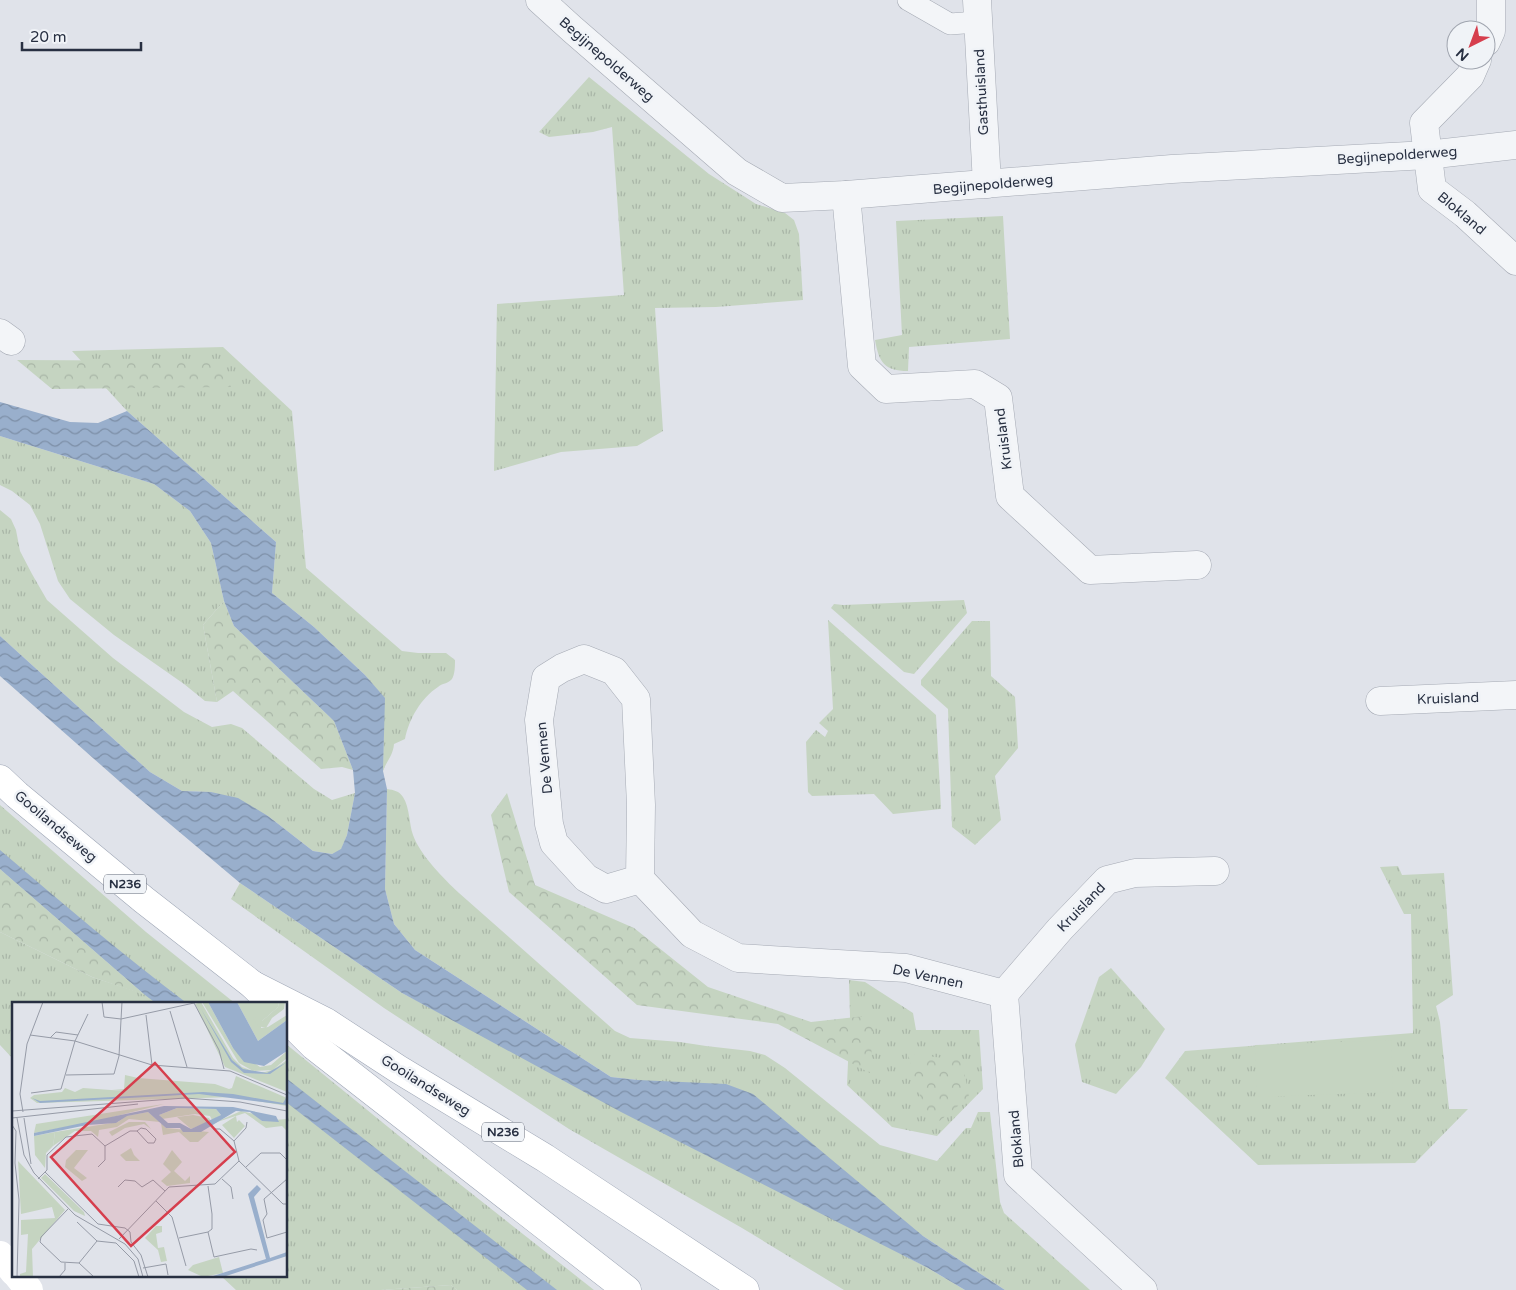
<svg xmlns="http://www.w3.org/2000/svg" width="1516" height="1290" font-family="'Varela Round',sans-serif">
<defs>
<pattern id="grass-tufts" width="24" height="20" patternUnits="userSpaceOnUse" patternTransform="scale(1.25)"><rect width="24" height="20" fill="#c5d4c1"/><path d="M3 7l-1-3M5 7V3M7 7l1-3M15 17l-1-3M17 17v-4M19 17l1-3" fill="none" stroke="#a9b6a7"/></pattern>
<pattern id="forest-crowns" width="20" height="18" patternUnits="userSpaceOnUse" patternTransform="scale(1.25)"><rect width="20" height="18" fill="#c5d4c1"/><path d="M2 6a3 3 0 1 1 6 0M12 15a3 3 0 1 1 6 0" fill="none" stroke="#a9b6a7"/></pattern>
<pattern id="water-waves" width="16" height="10" patternUnits="userSpaceOnUse" patternTransform="scale(1.25)"><rect width="16" height="10" fill="#99afcc"/><path d="M0 5q4-4 8 0t8 0" fill="none" stroke="#7d8fa7"/></pattern>
</defs>
<rect width="100%" height="100%" fill="#e0e3ea"/>
<!-- grass -->
<g fill="url(#grass-tufts)">
<path d="M589 77 709 174 756 204 785 213 794 220 799 234 803 300 716 307 655 308 663 431 637 446 561 452 494 471 497 304 624 295 612 127 593 132 549 137 539 132Z"/>
<path d="M1003 216 1010 339 909 347 908 371C884 371 879 362 875 340L902 335 896 221Z"/>
<path d="M223 347 292 411 306 568 402 651 418 653H446L455 660C455 666 455 674 452 679 448 684 442 683 438 687 421 698 409 719 405 739L394 744C393 756 387 760 383 771L384 698 365 675 314 627 272 593 276 542 127 411 72 351Z"/>
<path d="M0 436 154 484 190 511 211 543 224 601 203 625 217 702 205 701 184 684 114 635 70 599 58 581 40 524 30 505 12 491 0 485Z"/>
<path d="M0 510 11 519 16 530 20 551 32 574 47 600 113 658 184 712 212 727 231 724 242 728 314 789 332 800 355 793 347 835 341 850 332 854 313 851 268 816 211 792 182 791 150 772 0 636Z"/>
<path d="M964 600 967 613 914 674 904 672 831 608 834 604 843 605Z"/>
<path d="M828 620 936 715 941 809 893 814 874 794 812 796 808 792 806 742 816 730 825 737 828 731 819 723 833 709Z"/>
<path d="M972 621H990L991 676 1015 697 1018 748 995 776 1001 820 975 845 952 827 948 709 921 685V680Z"/>
<path d="M387 789C394 790 399 791 403 797 410 808 409 824 413 835 420 855 444 879 459 893L615 1031 630 1038 680 1042 706 1046 750 1051 765 1055 785 1068 880 1145 937 1161 966 1128H971L978 1112H990L1000 1202 1004 1213 1090 1290H1005L923 1236 638 1080 611 1077 415 950 394 924 385 889Z"/>
<path d="M0 805 146 932 236 1004H14V1060L0 1045V932L92 977 144 994 0 869Z"/>
<path d="M1398 866 1402 875 1444 873 1453 995 1436 1006 1440 1022 1449 1109H1468L1415 1163 1258 1165 1165 1078 1185 1051 1413 1033 1411 914H1404L1380 867Z"/>
<path d="M240 883 402 993 928 1268 965 1290H844L742 1228 569 1129 384 1008 231 899Z"/>
<path d="M1111 968 1165 1029 1141 1067 1116 1094 1082 1082 1075 1045 1099 977Z"/>
<path d="M849 980 865 982 913 1013 916 1030H979L983 1089 937 1136 892 1127 847 1085 850 1017Z"/>
<path d="M286 1044 409 1144 594 1290H457L451 1285 381 1290H236L221 1276H286Z"/>
</g>
<!-- forest -->
<g fill="url(#forest-crowns)">
<path d="M17 360 221 361 231 387 52 389Z"/>
<path d="M224 601 234 626 334 721 353 770 342 767 321 769 233 691 217 702 203 625Z"/>
<path d="M507 793 535 885 634 928 708 987 811 1022 874 1015 870 1073 778 1024 637 1005 509 892 491 815Z"/>
<path d="M0 869 145 995 92 977 0 932Z"/>
<path d="M908 1054 962 1060 969 1097 937 1123 923 1106Z"/>
<path d="M451 1285 457 1290H381Z"/>
</g>
<!-- pitch -->
<path fill="#c5d4c1" d="M1391 1040 1393 1092 1257 1097 1255 1045Z"/>
<!-- water -->
<g fill="url(#water-waves)">
<path d="M0 402 70 422 98 423 127 411 276 542 272 593 314 627 365 675 385 698 383 771 387 789 385 889 394 924 415 950 611 1077 638 1080 726 1084 753 1094 923 1236 1005 1290H965L928 1268 621 1112 402 993 240 883 127 788 0 676V636L150 772 182 791 211 792 238 798 268 816 313 851 332 854 341 849 347 835 355 793 353 770 334 721 234 626 224 601 211 543 190 511 154 484 0 436Z"/>
<path d="M0 850C62 903 123 955 188 1004H157L145 995 0 869Z"/>
<path d="M286 1078 557 1290H527L286 1102Z"/>
</g>
<g fill="none" stroke-linecap="round" stroke-linejoin="round">
<defs>
<path id="lane" d="M908 0 950 24 977 22"/>
<g id="street">
<path d="M540 0 572 29 737 172 782 198 846 195 1172 169 1427 155 1516 145"/>
<path d="M977 0 987 184"/>
<path d="M1486 42 1491 31V0"/>
<path d="M1477 60 1470 76 1424 123 1432 189 1465 214 1516 261"/>
<path d="M846 195 862 366 886 389 975 384 998 398 1010 496 1090 570 1197 565"/>
<path d="M0 333 11 341"/>
<path d="M1380 701 1516 695"/>
<path d="M640 879 606 889 586 878 554 843 549 824 539 720 546 678 562 668 584 659 614 671 636 699 641 805 640 879 692 934 738 958 906 968 1004 994"/>
<path d="M1004 994 1018 1175 1143 1290"/>
<path d="M1004 994 1060 929 1107 880 1135 873 1215 871"/>
</g>
<g id="primary">
<path d="M0 779 17 795 144 900 253 985 267 999"/>
<path d="M253 985 326 1022 398 1069 545 1158 745 1290"/>
<path d="M286 1018 314 1046 627 1290"/>
</g>
</defs>
<!-- lane casing -->
<use href="#lane" stroke="#a5aab4" stroke-width="22"/>
<!-- street casing -->
<use href="#street" stroke="#a5aab4" stroke-width="29"/>
<!-- primary casing -->
<use href="#primary" stroke="#9fa7b6" stroke-width="29"/>
<!-- lane -->
<use href="#lane" stroke="#f3f5f8" stroke-width="21"/>
<!-- street -->
<use href="#street" stroke="#f3f5f8" stroke-width="28"/>
<!-- secondary -->
<g stroke="#fff" stroke-width="28">
<path d="M0 1255 14 1272"/>
<path d="M18 1276 29 1290"/>
</g>
<!-- primary -->
<use href="#primary" stroke="#fff" stroke-width="28"/>
</g>
<g text-anchor="middle" stroke-width="5" stroke-linejoin="round" paint-order="stroke">
<!-- shield labels -->
<g fill="#f0f3f7" stroke="#646a78" stroke-width="1">
<rect x="104" y="874.5" width="42" height="19" rx="4"/>
<rect x="482" y="1122.5" width="42" height="19" rx="4"/>
</g>
<g font-size="12" font-weight="bold" fill="#283042">
<text x="125" y="888">N236</text>
<text x="503" y="1136">N236</text>
</g>
<!-- street labels -->
<g font-size="14" fill="#283042" stroke="#f0f3f7">
<text transform="translate(607 59) rotate(41)" y="5">Begijnepolderweg</text>
<text transform="translate(981 92) rotate(-93)" y="5">Gasthuisland</text>
<text transform="translate(1397 155) rotate(-4)" y="5">Begijnepolderweg</text>
<text transform="translate(993 184) rotate(-5)" y="5">Begijnepolderweg</text>
<text transform="translate(1462 213) rotate(40)" y="5">Blokland</text>
<text transform="translate(1003 439) rotate(-97)" y="5">Kruisland</text>
<text transform="translate(1448 698) rotate(-2)" y="5">Kruisland</text>
<text transform="translate(544 758) rotate(-95)" y="5">De Vennen</text>
<text transform="translate(56 826) rotate(40)" y="5">Gooilandseweg</text>
<text transform="translate(1081 907) rotate(-46)" y="5">Kruisland</text>
<text transform="translate(928 976) rotate(12)" y="5">De Vennen</text>
<text transform="translate(426 1085) rotate(32)" y="5">Gooilandseweg</text>
<text transform="translate(1016 1139) rotate(-95)" y="5">Blokland</text>
</g>
</g>
<!-- overview -->
<g transform="translate(12 1002)">
<rect width="275" height="275" fill="#e0e3ea"/>
<path d="M189 0 221 56 230 65 244 70H253L260 68 241 69 227 61 190 0H196L221 46 248 65 259 63 275 49V56L262 67 275 58V90L213 65 183 2ZM225 0H267L266 5 250 19 249 26 256 25 275 13V18L246 39ZM224 74 275 96V104L222 95 25 101 18 96 22 93 50 90 53 86 63 90 71 86 113 89 126 76 203 82 217 87 220 86ZM152 102 81 120 22 131 24 122ZM165 106 204 107 209 113 200 118 198 114 183 112 150 117 147 113ZM229 109 242 112 250 119 275 117V129L270 124 254 126 233 111 202 121ZM136 110 148 120 117 117 105 125 87 128 86 135 79 129H63L41 144 43 130 106 120 114 114ZM181 113 197 116 199 119 179 127 165 115ZM149 121 154 126 197 130 186 140H178L167 130 151 133ZM119 146 122 153 128 159H114L108 153ZM64 148H76L62 166 75 176 70 179 53 165 54 158ZM160 148 170 160 162 169 173 179 178 174V181L155 184 149 179 159 170 151 162ZM6 159 53 208 20 247 21 275H8V272L14 270 16 232 9 233V218L43 216 40 205 9 212ZM33 172 72 210 73 214 62 209 29 176ZM144 224H150V230L144 232 146 246 152 245 155 259 149 260 146 248 133 236ZM207 255 211 271 191 275 176 268 181 263Z" fill="#c5d4c1"/>
<path d="M267 0H273L272 7 260 16 254 26 246 24 241 16 247 15 250 19 266 5ZM113 73 126 76 113 89 100 88 112 87ZM224 114 225 120 227 118 233 124 222 136 210 123ZM117 120H133L139 127 132 122 113 126 100 134 97 130ZM43 130 41 144 34 151 33 166 23 153 22 134Z" fill="#c5d4c1"/>
<path d="M196 0H225L246 39 275 18V49L252 64 232 60 221 46ZM189 7 220 58 231 67 255 71 275 60 258 72 232 71 219 60ZM191 90 221 92 271 101 274 96 275 103 187 92 28 101 20 96 28 99ZM152 104 221 105 264 114 267 120 250 119 238 110 224 109 189 130H171L168 126H154L136 110 115 114 104 121 75 123 22 134V131ZM165 106 204 107 209 113 179 127 168 121H156L147 113ZM245 183 249 187 242 195 258 256 275 250V254L211 275H198L254 257 236 192Z" fill="#99afcc" fill-rule="evenodd"/>
<path fill="none" stroke="#969ba7" stroke-width="1" d="M90 0 92 15 109 17 182 1 207 48 212 67M158 9 175 65M134 13 140 63M18 33 63 39 140 63 218 69 275 93M38 36 44 30 66 33M54 73 102 72 107 54 110 0M19 91 49 87 63 39 76 12M0 109 173 96 228 100 275 109M11 110 8 92 15 42 31 0M0 116 126 102M5 116 12 153 22 171 63 213 113 242 126 257 131 275M12 116 19 162M0 123 4 129 3 161 7 198 5 275M201 127H208L222 139 227 159M222 139 234 126 235 120M93 144 118 129H125L136 141H142L144 137 134 127 129 126 125 129M86 165 93 158V144M234 165 249 151H268L275 158M33 170 86 222 113 226 118 230 119 240 129 253 136 275M26 177 35 168V153L54 135 80 132 93 144M210 177 219 185 221 197M275 177 252 197 255 212 251 218 255 236 275 230M196 184 200 212V227L196 230 202 255 239 247 245 248M106 185 113 178 123 179 130 185 141 178 153 189M144 199 160 215 174 264M56 207 29 235 28 240 49 260 67 261 82 275M65 220 85 239 104 241 122 259 127 275M167 236 196 230M107 237 157 185 203 182 227 159 271 202H275M67 261 85 239M131 266 154 262 156 273M47 275 53 268V261"/>
<path fill="#d63e4d" fill-opacity="0.15" stroke="#d63e4d" stroke-width="2.5" d="M143 61 223 150 119 244 39 155Z"/>
<rect width="275" height="275" fill="none" stroke="#283042" stroke-width="2.5"/>
</g>
<!-- north arrow -->
<g transform="translate(1471 45) rotate(222)"><circle r="24" fill="#f0f3f7" stroke="#a0a5af"/>
<path d="M0-4L9 19L0 12L-9 19Z" fill="#d63e4d"/>
<text y="-8" font-size="14" font-weight="bold" text-anchor="middle" fill="#283042">N</text>
</g>
<!-- scale -->
<path d="M22 42v8h119v-8" fill="none" stroke="#283042" stroke-width="2.5"/>
<text x="30" y="42" font-size="15" fill="#283042" stroke="#f0f3f7" stroke-width="4" paint-order="stroke">20 m</text>
</svg>
